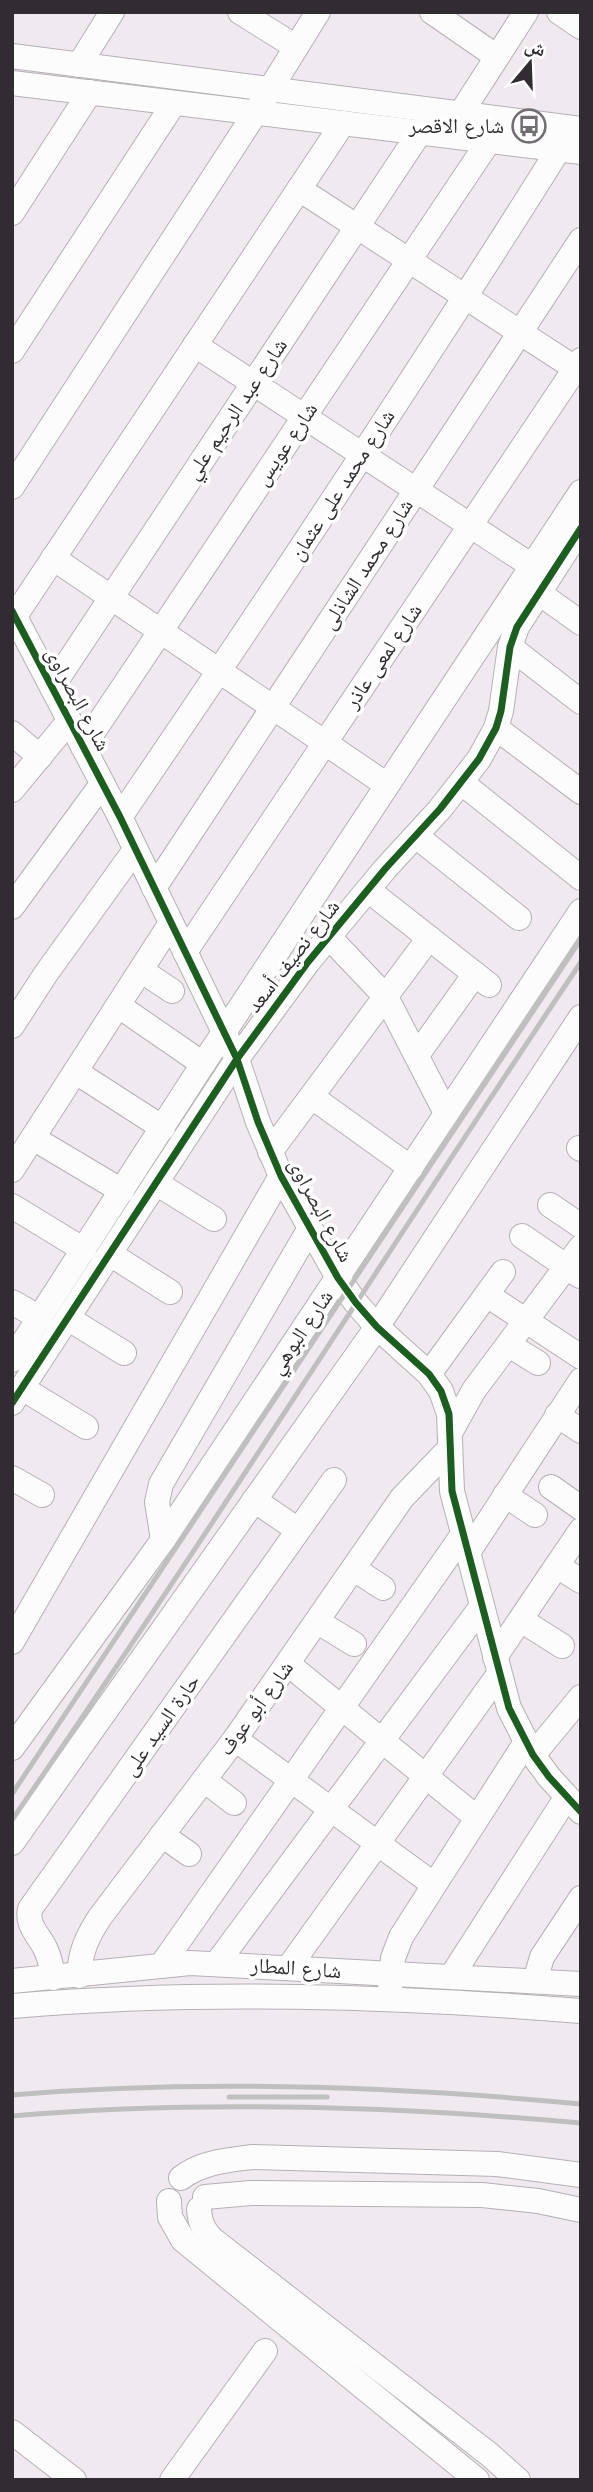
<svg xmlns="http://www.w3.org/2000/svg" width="593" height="2492" font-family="'Libre Baskerville','Noto Naskh Arabic',serif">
<rect width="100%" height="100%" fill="#f0eaf0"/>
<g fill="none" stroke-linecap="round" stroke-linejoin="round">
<defs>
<g id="minor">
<path d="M240 12 296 47"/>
<path d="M432 12 497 57"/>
<path d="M559 12 581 27"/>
<path d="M12 56 581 129"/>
<path d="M79 65 112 12"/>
<path d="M12 83 581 152"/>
<path d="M461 113 526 12"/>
<path d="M299 189 581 372"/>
<path d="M12 213 90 92"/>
<path d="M195 345 532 566"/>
<path d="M12 351 174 103"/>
<path d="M12 487 256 112 318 12"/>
<path d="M53 558 387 785"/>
<path d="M539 593 581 623"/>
<path d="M12 611 120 817 237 1059 258 1122 281 1176 338 1278 356 1303 377 1327 429 1374 441 1391 449 1414 452 1491 509 1708 533 1755 549 1777 581 1812"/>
<path d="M15 616 343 123"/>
<path d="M510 647 581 702"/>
<path d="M52 687 420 132"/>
<path d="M496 728 581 792"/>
<path d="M12 733 40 757"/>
<path d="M83 747 489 141"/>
<path d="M462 783 581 878"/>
<path d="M12 790 69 721"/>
<path d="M120 817C270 597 417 375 559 149"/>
<path d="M416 836 519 918"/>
<path d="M154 888 581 240"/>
<path d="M368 890 489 985"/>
<path d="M12 907 102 784"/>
<path d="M329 937 386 997 446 1113"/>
<path d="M185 952 581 360"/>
<path d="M142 971 172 991"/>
<path d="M119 1006 203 1064"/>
<path d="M12 1026 45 975 135 850"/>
<path d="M417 1055 475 974"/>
<path d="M76 1072 163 1128"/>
<path d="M312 1097 411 1168"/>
<path d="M33 1138 122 1191"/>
<path d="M579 1148 581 1149"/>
<path d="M270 1152 429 938"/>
<path d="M12 1170 171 923"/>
<path d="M156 1183 214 1219"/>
<path d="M550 1205 581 1226"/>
<path d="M12 1206 84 1250"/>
<path d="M522 1236 580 1276"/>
<path d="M110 1254 170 1292"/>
<path d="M487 1295 581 1357"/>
<path d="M12 1302 40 1318"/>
<path d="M69 1319 124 1353"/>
<path d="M509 1345 538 1363"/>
<path d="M12 1360 203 1064 581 492"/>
<path d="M429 1374 503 1272"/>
<path d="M22 1388 86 1427"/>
<path d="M12 1403 237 1059 308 962 385 869 440 809 479 759 496 728 501 711 510 647 517 627 581 528"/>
<path d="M557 1415 581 1431"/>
<path d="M450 1433 474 1390 581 1247"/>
<path d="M12 1478 42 1495"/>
<path d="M551 1487 581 1508"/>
<path d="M505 1495 535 1515"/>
<path d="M254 1500 298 1530"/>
<path d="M163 1540 157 1502 161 1484 310 1228"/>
<path d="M469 1551 581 1380"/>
<path d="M557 1566 581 1581"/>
<path d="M354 1569 383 1588"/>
<path d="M521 1620 562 1646"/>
<path d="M318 1622 354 1644"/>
<path d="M12 1642 281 1176"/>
<path d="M495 1657 581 1530"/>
<path d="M288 1664 477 1818"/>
<path d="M235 1739 433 1884"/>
<path d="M12 1748 163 1540 581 911"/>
<path d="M533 1755 581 1697"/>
<path d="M204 1780 234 1803"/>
<path d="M162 1835 189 1854"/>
<path d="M12 1843 377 1327 581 1017"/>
<path d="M217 1963 482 1606"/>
<path d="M161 1966 464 1533"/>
<path d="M289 1967 499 1674"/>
<path d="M79 1976C80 1952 87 1937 100 1917L235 1739 402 1498 450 1448"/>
<path d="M451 1977 566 1798"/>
<path d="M53 1978C52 1968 50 1959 46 1950 40 1936 26 1926 30 1909L334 1480"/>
<path d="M12 1981 190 1963 581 1984"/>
<path d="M535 1981 542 1957 581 1898"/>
<path d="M390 1990 393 1958 401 1937 526 1742"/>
<path d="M12 2006C202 1990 392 1996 581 2011"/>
<path d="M181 2178C201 2162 228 2160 253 2157L497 2164 581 2175"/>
<path d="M205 2197 251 2193 482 2195 538 2201 581 2210"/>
<path d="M169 2201 170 2217 183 2240 477 2480"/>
<path d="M199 2209C200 2223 203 2229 212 2239L490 2455 518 2480"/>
<path d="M12 2432 74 2480"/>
<path d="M172 2480 265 2351"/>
</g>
</defs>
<!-- minor casing -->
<use href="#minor" stroke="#b5b0b5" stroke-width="26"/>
<!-- minor -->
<use href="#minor" stroke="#fdfcfd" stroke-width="24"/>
<!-- rail -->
<g stroke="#c0bfc0" stroke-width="5">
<path d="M12 1794 581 939"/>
<path d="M12 1820C207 1538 390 1247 581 962"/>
<path d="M12 2095C202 2079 392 2086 581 2104"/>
<path d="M229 2097H327"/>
<path d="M12 2116C201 2100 392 2106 581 2123"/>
</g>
<defs>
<g id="cycleway">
<path d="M12 611 120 817 237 1059 258 1122 281 1176 338 1278 356 1303 377 1327 429 1374 441 1391 449 1414 452 1491 509 1708 533 1755 549 1777 581 1812"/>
<path d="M12 1403 237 1059 308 962 385 869 440 809 479 759 496 728 501 711 510 647 517 627 581 528"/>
</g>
</defs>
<!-- cycleway casing -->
<use href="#cycleway" stroke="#fff" stroke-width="11"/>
<!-- cycleway -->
<use href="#cycleway" stroke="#1b5e20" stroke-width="7"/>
</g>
<!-- icons -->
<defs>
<symbol id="bus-ring" viewBox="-11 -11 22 22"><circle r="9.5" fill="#fff" stroke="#736e74" stroke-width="1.5"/><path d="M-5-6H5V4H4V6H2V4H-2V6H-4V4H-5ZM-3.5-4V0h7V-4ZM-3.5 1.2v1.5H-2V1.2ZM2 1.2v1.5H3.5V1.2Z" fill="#736e74"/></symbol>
</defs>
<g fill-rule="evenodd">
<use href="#bus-ring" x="510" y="107" width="38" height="38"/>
</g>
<g text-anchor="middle" stroke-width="7" stroke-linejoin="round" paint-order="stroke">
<!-- poi labels -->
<g font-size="21" fill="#302c31" stroke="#fff" text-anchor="end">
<text x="504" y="133">شارع الاقصر</text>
</g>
<!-- street labels -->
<g font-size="21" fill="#302c31" stroke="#fff">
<text transform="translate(236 409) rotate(-56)" y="7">شارع عبد الرحيم علي</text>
<text transform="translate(286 444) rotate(-56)" y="7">شارع عويس</text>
<text transform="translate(342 485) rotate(-57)" y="7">شارع محمد على عثمان</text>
<text transform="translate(367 564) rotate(-57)" y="7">شارع محمد الشاذلى</text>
<text transform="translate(383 656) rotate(-56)" y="7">شارع لمعى عاذر</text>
<text transform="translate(78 699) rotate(62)" y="7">شارع البصراوى</text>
<text transform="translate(293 956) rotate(-52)" y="7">شارع نصيف أسعد</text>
<text transform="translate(321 1210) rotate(62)" y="7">شارع البصراوى</text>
<text transform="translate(301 1332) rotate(-56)" y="7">شارع البوهي</text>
<text transform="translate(256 1708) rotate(-54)" y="7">شارع أبو عوف</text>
<text transform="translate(161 1725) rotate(-55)" y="7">حارة السيد على</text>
<text transform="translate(296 1968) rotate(4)" y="7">شارع المطار</text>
</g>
</g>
<!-- border -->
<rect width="593" height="2492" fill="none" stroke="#302c31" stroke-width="28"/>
<!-- north arrow -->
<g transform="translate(530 63) rotate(19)" stroke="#ffffff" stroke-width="5" paint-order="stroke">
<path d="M0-5L12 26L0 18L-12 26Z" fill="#302c31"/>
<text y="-10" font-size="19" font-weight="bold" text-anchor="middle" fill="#302c31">ش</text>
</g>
</svg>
